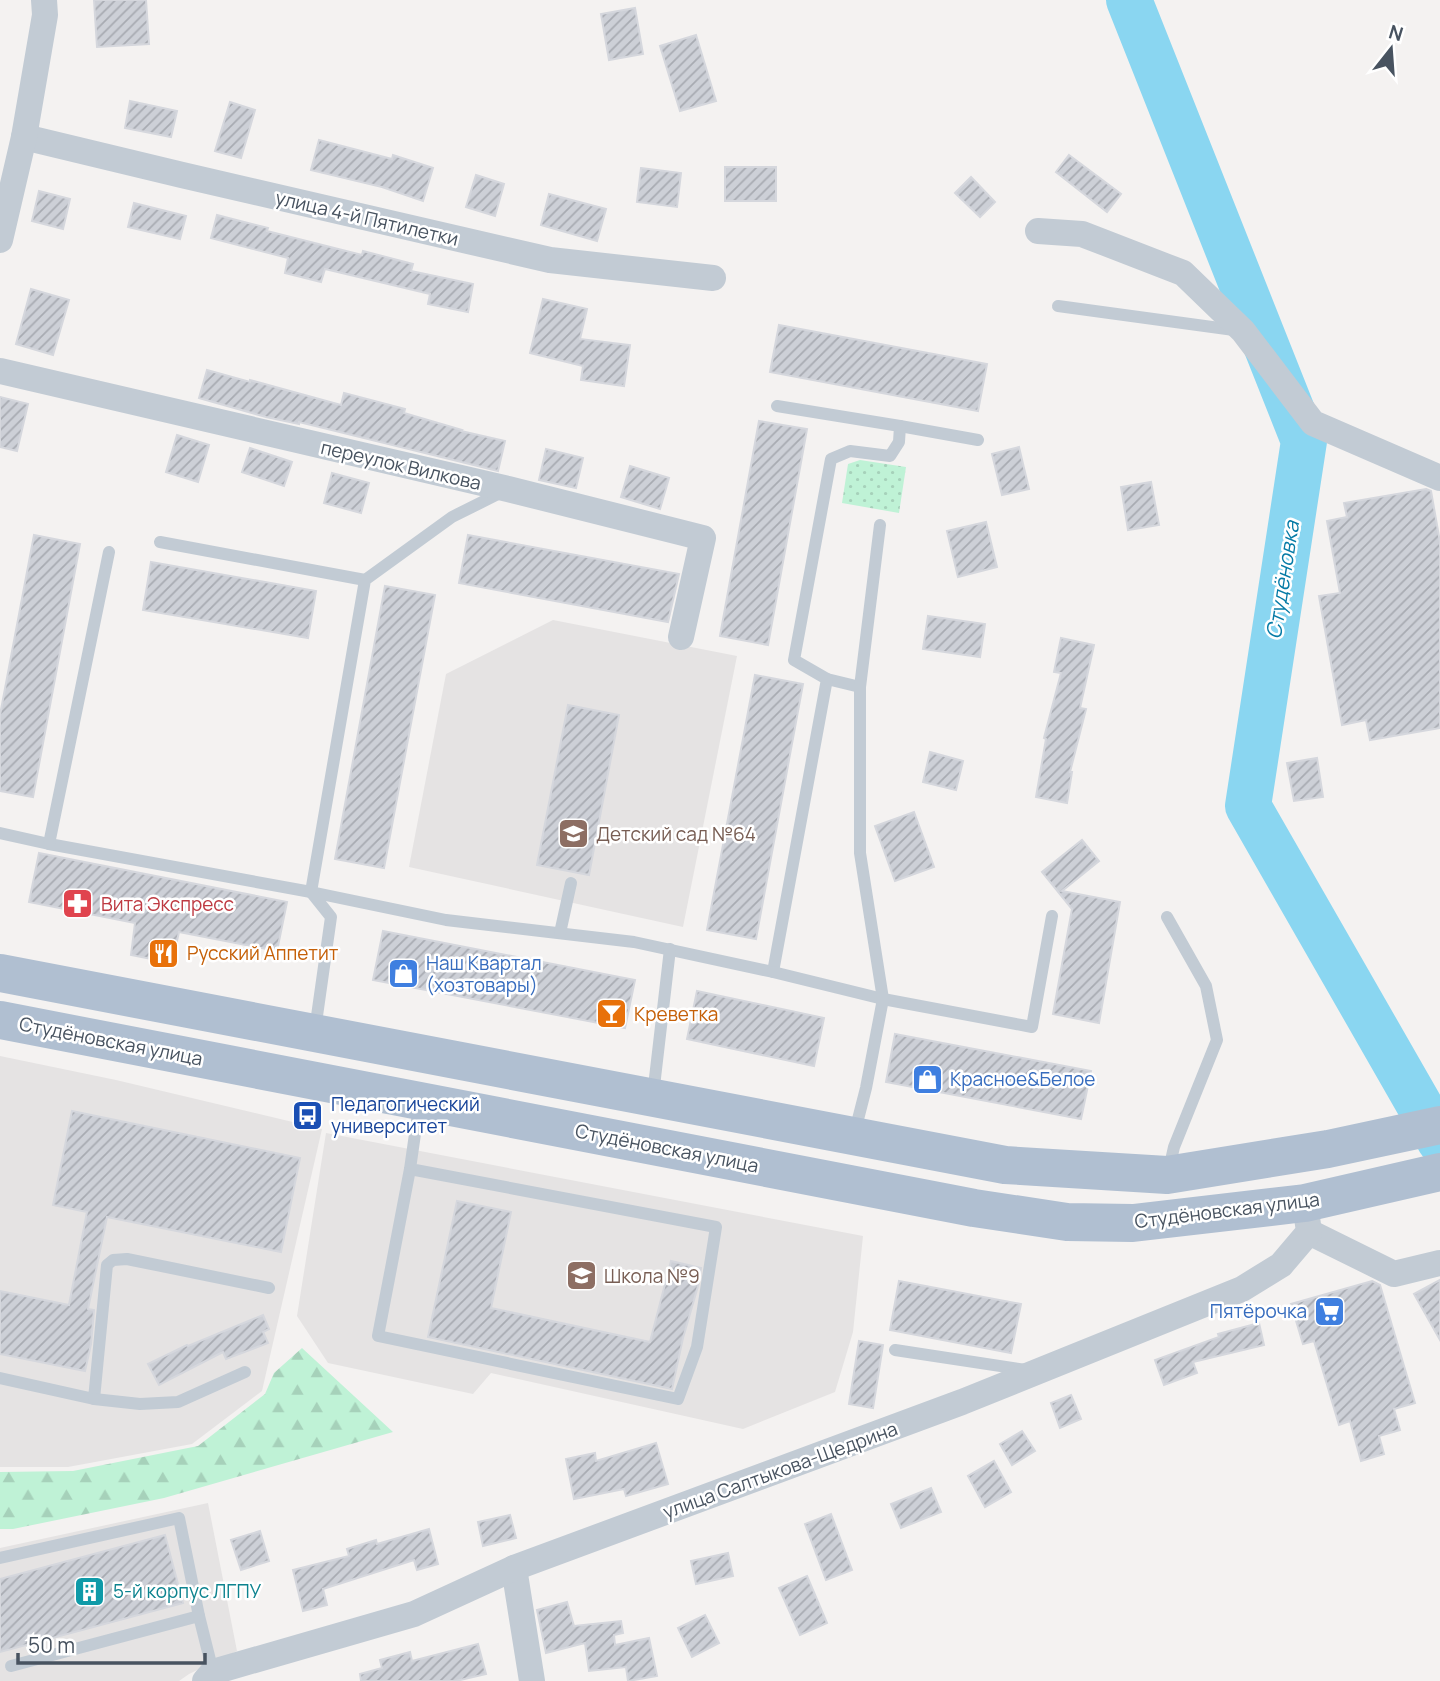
<svg xmlns="http://www.w3.org/2000/svg" width="1440" height="1681" font-family="Manrope,sans-serif">
<defs>
<pattern id="forest-firs" width="22" height="20" patternUnits="userSpaceOnUse" patternTransform="scale(1.75)"><rect width="22" height="20" fill="#bff2d6"/><path d="M5 1l3.5 6h-7zM16 11l3.5 6h-7z" fill="#a6d1ba"/></pattern>
<pattern id="park-dots" width="8" height="8" patternUnits="userSpaceOnUse" patternTransform="scale(1.75)"><rect width="8" height="8" fill="#bff2d6"/><path d="M2 2h.1M6 6h.1" fill="none" stroke="#a6d1ba" stroke-width="1.8" stroke-linecap="round"/></pattern>
<pattern id="building-hatch" width="6" height="6" patternUnits="userSpaceOnUse" patternTransform="scale(1.75)"><rect width="6" height="6" fill="#cdd0d7"/><path d="M-1 1l2-2M0 6l6-6M5 7l2-2" fill="none" stroke="#a8abb2"/></pattern>
</defs>
<rect width="100%" height="100%" fill="#f4f2f1"/>
<!-- education -->
<g fill="#e5e3e3">
<path d="M553 620 737 656 683 927 409 867 446 674Z"/>
<path d="M0 1056 116 1080 322 1129 262 1391 192 1444 68 1467H0Z"/>
<path d="M326 1133 863 1236 853 1332 835 1392 743 1429 491 1373 473 1394 328 1363 297 1316Z"/>
<path d="M208 1503 237 1651 189 1674 179 1681H0V1548Z"/>
</g>
<!-- forest -->
<path fill="url(#forest-firs)" d="M302 1348 393 1432 164 1498 13 1529H0V1472L73 1471 198 1446 265 1394 274 1373Z"/>
<!-- park -->
<path fill="url(#park-dots)" d="M860 460 906 467 899 513 842 503 848 464Z"/>
<g fill="none" stroke-linecap="round" stroke-linejoin="round">
<!-- river -->
<path stroke="#8ad6f1" stroke-width="46" d="M1129 0 1304 441 1248 806 1440 1141"/>
</g>
<!-- building -->
<g fill="url(#building-hatch)" stroke="#d5d7dd" stroke-width="2">
<path d="M94 0H146L149 44 97 47Z"/>
<path d="M635 8 643 54 609 60 601 14Z"/>
<path d="M696 35 716 101 680 111 660 46Z"/>
<path d="M130 101 177 111 171 137 125 128Z"/>
<path d="M230 102 255 110 241 158 215 151Z"/>
<path d="M319 140 392 159 393 155 433 168 423 201 382 187 311 170Z"/>
<path d="M1069 155 1121 194 1107 212 1056 172Z"/>
<rect x="725" y="167" width="51" height="34"/>
<path d="M641 168 681 173 677 207 637 202Z"/>
<path d="M476 175 504 184 495 216 466 207Z"/>
<path d="M971 177 995 202 980 217 955 193Z"/>
<path d="M39 191 70 199 63 229 32 221Z"/>
<path d="M549 194 606 209 597 241 541 225Z"/>
<path d="M134 203 186 216 180 239 128 227Z"/>
<path d="M217 215 268 228 267 231 362 255 363 251 413 264 411 271 473 284 468 312 428 304 430 294 325 269 321 282 285 273 288 258 211 238Z"/>
<path d="M31 289 69 300 53 355 16 344Z"/>
<path d="M543 299 587 309 580 339 630 345 624 386 581 380 583 366 530 353Z"/>
<path d="M779 325 987 364 978 411 770 372Z"/>
<path d="M207 370 250 382V380L341 405 344 393 405 409 404 413 462 430 461 431 505 441 498 471 299 422V424L266 417 199 398Z"/>
<path d="M0 397 28 404 17 451 0 447Z"/>
<path d="M759 421 807 429 768 645 720 636Z"/>
<path d="M177 435 209 445 198 482 166 472Z"/>
<path d="M1019 447 1029 489 1002 495 992 454Z"/>
<path d="M250 448 292 462 284 486 242 472Z"/>
<path d="M546 449 583 458 576 488 539 480Z"/>
<path d="M630 466 669 478 660 509 621 497Z"/>
<path d="M332 473 369 483 361 513 324 503Z"/>
<path d="M1151 482 1159 525 1128 530 1121 487Z"/>
<path d="M1426 489 1431 491 1440 542V728L1370 740 1366 720 1342 725 1319 596 1340 593 1327 521 1347 517 1344 503Z"/>
<path d="M986 522 997 567 958 577 947 531Z"/>
<path d="M34 535 80 544 33 797 0 791V715Z"/>
<path d="M468 535 679 574 668 622 459 583Z"/>
<path d="M151 562 316 591 308 638 143 610Z"/>
<path d="M385 586 435 595 384 868 335 859Z"/>
<path d="M928 616 985 624 980 657 923 649Z"/>
<path d="M1061 638 1094 645 1080 708 1086 709 1070 772H1072L1067 803 1036 797 1046 739 1044 738 1061 673 1054 672Z"/>
<path d="M755 675 803 684 756 939 707 930Z"/>
<path d="M568 705 619 715 589 875 537 865Z"/>
<path d="M930 752 963 761 956 790 923 782Z"/>
<path d="M1317 758 1323 797 1294 801 1287 763Z"/>
<path d="M914 812 934 867 895 881 875 826Z"/>
<path d="M1082 840 1099 861 1062 891 1120 902 1099 1023 1053 1014 1072 909 1042 872Z"/>
<path d="M39 853 287 902 277 951 179 932 172 963 131 955 135 923 29 902Z"/>
<path d="M383 931 635 980 625 1028 373 980Z"/>
<path d="M697 991 824 1018 814 1066 687 1039Z"/>
<path d="M895 1034 1091 1071 1081 1119 886 1082Z"/>
<path d="M72 1111 300 1158 281 1252 107 1217 88 1309 94 1310 91 1344 85 1371 0 1354V1291L69 1305 87 1212 53 1205Z"/>
<path d="M457 1201 511 1212 491 1308 650 1342 671 1261 701 1268 698 1286 683 1338 672 1389 428 1337Z"/>
<path d="M1440 1280V1340L1414 1294Z"/>
<path d="M899 1281 1021 1304 1011 1353 890 1330Z"/>
<path d="M1372 1281 1380 1285 1415 1403 1394 1409 1400 1430 1379 1436 1384 1454 1361 1461 1350 1421 1339 1425 1314 1341 1303 1344 1291 1304Z"/>
<path d="M263 1315 269 1329 263 1332 268 1343 226 1359 223 1352 159 1385 148 1364 187 1345 188 1346Z"/>
<path d="M1259 1323 1264 1345 1193 1362 1197 1373 1164 1385 1155 1360 1219 1337 1218 1334Z"/>
<path d="M859 1341 883 1345 873 1408 849 1404Z"/>
<path d="M1071 1395 1081 1419 1060 1428 1051 1403Z"/>
<path d="M1022 1431 1035 1451 1012 1465 1000 1444Z"/>
<path d="M656 1443 668 1484 626 1496 624 1489 574 1499 566 1459 595 1453 596 1461Z"/>
<path d="M994 1461 1011 1492 985 1507 968 1476Z"/>
<path d="M931 1488 941 1512 901 1528 891 1504Z"/>
<path d="M831 1514 852 1570 826 1580 805 1524Z"/>
<path d="M510 1515 516 1538 483 1546 478 1522Z"/>
<path d="M429 1529 438 1564 417 1570 414 1560 323 1589 327 1605 303 1611 293 1570 349 1556 347 1549 376 1540 377 1544Z"/>
<path d="M260 1531 269 1561 241 1570 231 1540Z"/>
<path d="M165 1535 183 1603 0 1652V1579Z"/>
<path d="M728 1553 733 1576 696 1584 691 1561Z"/>
<path d="M807 1576 827 1623 800 1635 779 1588Z"/>
<path d="M567 1602 574 1626 621 1621 623 1633 614 1635 615 1645 649 1638 657 1676 628 1681 626 1667 589 1671 585 1643 546 1653 537 1610Z"/>
<path d="M705 1615 719 1643 692 1657 678 1628Z"/>
<path d="M478 1644 486 1674 456 1681H361L360 1674 382 1668 380 1660 410 1652 412 1661Z"/>
</g>
<g fill="none" stroke-linecap="round" stroke-linejoin="round">
<!-- lane -->
<g stroke="#c2cbd4" stroke-width="12">
<path d="M1058 306 1234 330"/>
<path d="M900 426 978 440"/>
<path d="M160 542 365 580"/>
<path d="M827 679 860 687"/>
<path d="M0 833 49 844 311 892 446 920 634 942 773 972 827 679 794 660 831 459 850 451 890 456 899 442 900 426 777 406"/>
<path d="M49 844 109 552"/>
<path d="M1167 917 1206 986 1217 1040 1174 1147 1169 1169"/>
<path d="M560 933 571 883"/>
<path d="M773 972 883 999 1032 1027 1052 916"/>
<path d="M315 1030 331 917 311 892 365 580 452 517 504 491"/>
<path d="M653 1095 670 949"/>
<path d="M855 1131 866 1088 883 999 860 853V687L880 525"/>
<path d="M410 1169 716 1227 697 1347 678 1399 378 1336 410 1169 419 1106"/>
<path d="M895 1350 1026 1370"/>
<path d="M0 1378 94 1399 107 1265 113 1260 127 1259 269 1288"/>
<path d="M94 1399 140 1404 178 1402 245 1372"/>
<path d="M0 1558 179 1518 199 1616"/>
<path d="M11 1666 199 1616 213 1672"/>
</g>
<!-- street -->
<g stroke="#c2cbd4" stroke-width="26">
<path d="M24 137 182 175 550 260 713 278"/>
<path d="M1038 231 1082 234 1183 273 1243 331 1313 423 1440 478"/>
<path d="M0 240 24 137 45 15 44 0"/>
<path d="M0 371 508 489 703 538 681 637"/>
<path d="M1309 1232 1394 1274 1440 1263"/>
<path d="M514 1568 532 1681"/>
<path d="M205 1681 213 1672 414 1614 514 1568 962 1402 1242 1289 1281 1265 1309 1232 1305 1203"/>
</g>
<!-- primary -->
<g stroke="#b0bfd1" stroke-width="38">
<path d="M0 973 1005 1165 1167 1175 1328 1149 1440 1125"/>
<path d="M0 1020 974 1208 1067 1222 1133 1223 1305 1203 1440 1172"/>
</g>
</g>
<!-- icons -->
<defs>
<symbol id="school-square" viewBox="-11 -11 22 22"><rect x="-9" y="-9" width="18" height="18" rx="4" fill="#8d6e63" stroke="#fff"/><path d="M0-5L7-2L0 1L-7-2ZM-4 1L0 2.5L4 1V4Q0 6-4 4Z" fill="#fff"/></symbol>
<symbol id="pharmacy-square" viewBox="-11 -11 22 22"><rect x="-9" y="-9" width="18" height="18" rx="4" fill="#e0444e" stroke="#fff"/><path d="M-2-6h4v4h4v4h-4v4h-4v-4h-4v-4h4Z" fill="#fff"/></symbol>
<symbol id="restaurant-square" viewBox="-11 -11 22 22"><rect x="-9" y="-9" width="18" height="18" rx="4" fill="#e8710a" stroke="#fff"/><path d="M-5-6h1v4h1v-4h1v4h1v-4h1v5L-1.5 .5V6h-2V.5L-5-1ZM5-6V6H3V1.5H1.5Q1.5-4 5-6Z" fill="#fff"/></symbol>
<symbol id="shop-square" viewBox="-11 -11 22 22"><rect x="-9" y="-9" width="18" height="18" rx="4" fill="#3f7fe0" stroke="#fff"/><path d="M-5-2.5h2.3a2.7 3.5 0 0 1 5.4 0H5L5.5 6h-11ZM-1.5-2.5h3a1.5 2.3 0 0 0-3 0Z" fill="#fff"/></symbol>
<symbol id="bar-square" viewBox="-11 -11 22 22"><rect x="-9" y="-9" width="18" height="18" rx="4" fill="#e8710a" stroke="#fff"/><path d="M-6-5H6L.8 .8V4.5H3.5V6h-7V4.5H-.8V.8Z" fill="#fff"/></symbol>
<symbol id="bus-square" viewBox="-11 -11 22 22"><rect x="-9" y="-9" width="18" height="18" rx="4" fill="#1a4fb4" stroke="#fff"/><path d="M-5-6H5V4H4V6H2V4H-2V6H-4V4H-5ZM-3.5-4V0h7V-4ZM-3.5 1.2v1.5H-2V1.2ZM2 1.2v1.5H3.5V1.2Z" fill="#fff"/></symbol>
<symbol id="supermarket-square" viewBox="-11 -11 22 22"><rect x="-9" y="-9" width="18" height="18" rx="4" fill="#3f7fe0" stroke="#fff"/><path d="M-6-5.5h2.5l.6 2H6L4.5 2H-2.5L-4.4-4H-6ZM-1.5 3.2a1.3 1.3 0 1 0 .1 0ZM3 3.2a1.3 1.3 0 1 0 .1 0Z" fill="#fff"/></symbol>
<symbol id="building-square" viewBox="-11 -11 22 22"><rect x="-9" y="-9" width="18" height="18" rx="4" fill="#0f9aa8" stroke="#fff"/><path d="M-4-6H4V6H1V3H-1V6H-4ZM-2.5-4.3h1.7v1.8h-1.7ZM.8-4.3h1.7v1.8H.8ZM-2.5-1h1.7V.8h-1.7ZM.8-1h1.7V.8H.8Z" fill="#fff"/></symbol>
</defs>
<g fill-rule="evenodd">
<use href="#school-square" x="556" y="816" width="35" height="35"/>
<use href="#pharmacy-square" x="60" y="886" width="35" height="35"/>
<use href="#restaurant-square" x="146" y="936" width="35" height="35"/>
<use href="#shop-square" x="386" y="956" width="35" height="35"/>
<use href="#bar-square" x="594" y="996" width="35" height="35"/>
<use href="#shop-square" x="910" y="1062" width="35" height="35"/>
<use href="#bus-square" x="290" y="1098" width="35" height="35"/>
<use href="#school-square" x="564" y="1258" width="35" height="35"/>
<use href="#supermarket-square" x="1312" y="1294" width="35" height="35"/>
<use href="#building-square" x="72" y="1574" width="35" height="35"/>
</g>
<g text-anchor="middle" stroke-width="5" stroke-linejoin="round" paint-order="stroke">
<!-- street labels -->
<g font-size="19" fill="#485360" stroke="#fff">
<text transform="translate(367 218) rotate(13)" y="7">улица 4-й Пятилетки</text>
<text transform="translate(401 465) rotate(13)" y="7">переулок Вилкова</text>
<text transform="translate(111 1041) rotate(11)" y="7">Студёновская улица</text>
<text transform="translate(667 1148) rotate(11)" y="7">Студёновская улица</text>
<text transform="translate(1227 1210) rotate(-7)" y="7">Студёновская улица</text>
<text transform="translate(780 1470) rotate(-20)" y="7">улица Салтыкова-Щедрина</text>
</g>
<!-- education labels -->
<g font-size="19" fill="#785e54" stroke="#fff" text-anchor="start">
<text x="596" y="841">Детский сад №64</text>
<text x="604" y="1283">Школа №9</text>
</g>
<!-- health labels -->
<g font-size="19" fill="#be3a42" stroke="#fff" text-anchor="start">
<text x="101" y="911">Вита Экспресс</text>
</g>
<!-- food labels -->
<g font-size="19" fill="#c56008" stroke="#fff" text-anchor="start">
<text x="187" y="960">Русский Аппетит</text>
<text x="634" y="1021">Креветка</text>
</g>
<!-- shop labels -->
<g font-size="19" fill="#366cbe" stroke="#fff" text-anchor="start">
<text x="426" y="970">Наш Квартал<tspan x="426" dy="22">(хозтовары)</tspan></text>
<text x="950" y="1086">Красное&amp;Белое</text>
<text x="1307" y="1318" text-anchor="end">Пятёрочка</text>
</g>
<!-- transit labels -->
<g font-size="19" fill="#164399" stroke="#fff" text-anchor="start">
<text x="331" y="1111">Педагогический<tspan x="331" dy="22">университет</tspan></text>
</g>
<!-- culture labels -->
<g font-size="19" fill="#0d838f" stroke="#fff" text-anchor="start">
<text x="113" y="1598">5-й корпус ЛГПУ</text>
</g>
<!-- water labels -->
<g font-size="21" font-style="italic" fill="#067ba6" stroke="#fff">
<text transform="translate(1283 580) rotate(-81)" y="7">Студёновка</text>
</g>
</g>
<!-- north arrow -->
<g transform="translate(1391 49) rotate(17)" stroke="#ffffff" stroke-width="5" paint-order="stroke">
<path d="M0-5L12 26L0 18L-12 26Z" fill="#485360"/>
<text y="-10" font-size="19" font-weight="bold" text-anchor="middle" fill="#485360">N</text>
</g>
<!-- scale -->
<path d="M18 1653v10h187v-10" fill="none" stroke="#485360" stroke-width="3.5"/>
<text x="28" y="1653" font-size="21" fill="#485360" stroke="#ffffff" stroke-width="5" paint-order="stroke">50 m</text>
</svg>
